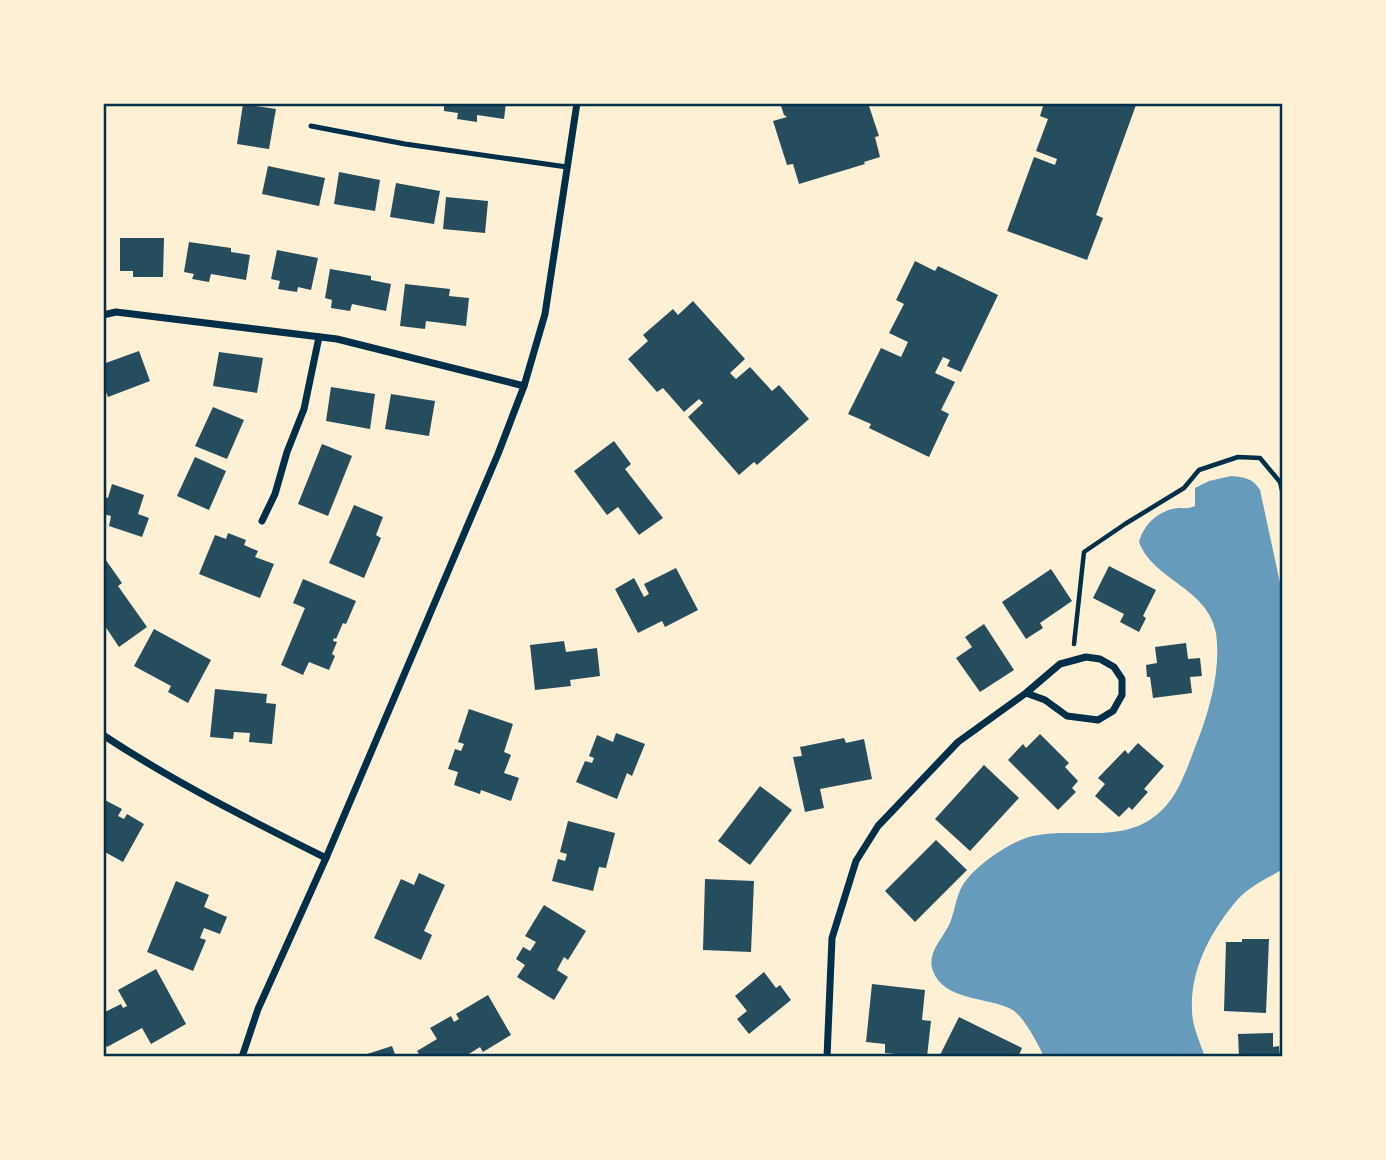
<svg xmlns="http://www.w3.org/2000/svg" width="1386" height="1160" font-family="'Titillium Web',sans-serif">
<rect width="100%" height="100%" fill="#fdf0d5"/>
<!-- water -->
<path fill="#669bbc" d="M1231 476C1244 477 1253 478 1260 490L1283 597V869C1268 878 1250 886 1238 899 1212 929 1190 969 1192 1010 1192 1026 1200 1042 1205 1057H1044C1038 1044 1024 1016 1011 1009 988 997 944 1001 933 971 926 954 943 938 950 923 956 908 956 892 967 879 981 862 1011 841 1033 836 1078 826 1127 847 1164 808 1181 791 1190 759 1199 737 1211 705 1221 667 1216 633 1208 588 1153 580 1139 542 1144 524 1159 510 1178 508 1185 508 1188 509 1195 506V488L1209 481Z"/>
<!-- building -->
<g fill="#264d5e">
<path d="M444 103H506L504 119 477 115V122L457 119 458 113 444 111Z"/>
<path d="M780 103H868L879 136 875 137 880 157 864 162 865 164 799 184 793 164 787 165 773 121 787 117 784 115Z"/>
<path d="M1044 103 1136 105 1096 215 1103 218 1087 260 1007 231 1034 157 1055 165 1057 159 1036 151 1048 119 1040 116Z"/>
<path d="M243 104 276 109 269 149 237 144Z"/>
<path d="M268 166 325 178 319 206 262 194Z"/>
<path d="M339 172 380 180 375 211 334 204Z"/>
<path d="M396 183 440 191 434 224 390 217Z"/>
<path d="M446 197 488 201 485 233 443 229Z"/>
<path d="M120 238H164L163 277H133V271H120Z"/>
<path d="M189 242 231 248V252L250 255 246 280 211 274 209 282 192 279 194 274 184 272Z"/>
<path d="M277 250 318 258 311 290 298 287 297 292 278 289 280 281 271 279Z"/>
<path d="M915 261 935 271 938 266 998 295 961 372 947 366 950 360 943 357 935 373 955 382 941 410 949 414 929 457 869 428 871 424 848 414 881 348 901 357 908 342 889 333 904 304 896 300Z"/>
<path d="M330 269 371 276V280L391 284 386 311 352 304 350 311 331 308 332 300 325 298Z"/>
<path d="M405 284 450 289 449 296 469 298 466 326 426 321 425 329 400 326Z"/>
<path d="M693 301 745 359 730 373 736 379 750 367 772 391 779 385 809 419 757 465 754 462 739 475 688 417 703 403 699 399 684 412 663 388 657 392 628 359 648 341 643 335 673 309 678 315Z"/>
<path d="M139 351 150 381 108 397 103 384V364Z"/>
<path d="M219 352 263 358 257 393 213 386Z"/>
<path d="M331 387 375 394 370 429 326 421Z"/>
<path d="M391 394 435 401 429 436 385 429Z"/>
<path d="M213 407 244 420 227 459 195 446Z"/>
<path d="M614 441 631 464 625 469 663 518 639 535 618 507 607 515 574 471Z"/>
<path d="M322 444 352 456 328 516 298 504Z"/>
<path d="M195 457 226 471 209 510 177 496Z"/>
<path d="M112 484 144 495 138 514 149 518 142 537 109 526 111 516 103 514V496L108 498Z"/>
<path d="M354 505 383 517 376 535 381 538 364 578 329 563Z"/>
<path d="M228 533 246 540 244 545 258 551 255 557 274 564 260 598 199 574 215 535 226 539Z"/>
<path d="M103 556 122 583 118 586 147 627 119 647 105 626 103 627Z"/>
<path d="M1109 566 1156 590 1143 616 1146 618 1139 632 1120 622 1124 614 1093 598Z"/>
<path d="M676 568 698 610 665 627 662 621 638 633 615 589 634 578 644 597 649 594 644 584Z"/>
<path d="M1051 569 1072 601 1040 623 1043 628 1026 639 1002 602Z"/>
<path d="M303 579 356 601 346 624 343 623 336 639 334 638 333 641 337 642 332 654 335 656 329 670 309 662 303 675 281 665 305 608 293 603Z"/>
<path d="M984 624 1014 670 980 692 956 658 972 647 965 637Z"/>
<path d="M154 629 211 660 188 703 168 692 171 686 134 666Z"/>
<path d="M564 641 566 652 597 648 600 676 570 680 571 686 535 690 530 645Z"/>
<path d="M1186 643 1188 659 1200 658 1202 676 1190 677 1192 693 1153 698 1150 677H1147L1146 665 1157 663 1155 647Z"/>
<path d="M215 689 267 694 266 703 276 704 272 744 249 742 250 733 234 732 233 739 210 737Z"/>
<path d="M469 709 513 724 504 752 511 755 504 773 519 778 511 801 481 790 480 794 454 785 458 772 448 769 455 749 461 751 464 744 458 742Z"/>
<path d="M616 733 645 744 632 776 627 773 617 799 576 782 585 761 592 763 594 758 589 756 597 735 613 742Z"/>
<path d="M1040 734 1069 763 1065 767 1078 781 1072 788 1076 792 1058 810 1008 760 1023 744 1026 748Z"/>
<path d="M844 738 846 743 864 739 872 779 820 789 824 808 805 812 793 757 802 756 800 747Z"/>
<path d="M1138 743 1164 766 1144 789 1148 792 1132 810 1129 807 1119 817 1095 796 1105 784 1098 778 1125 750 1128 754Z"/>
<path d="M984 765 1019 798 970 851 935 819Z"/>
<path d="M760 786 792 810 750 865 718 841Z"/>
<path d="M103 799 122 809 118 816 124 819 127 814 144 824 123 862 103 851Z"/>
<path d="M568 821 615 833 606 868 599 867 593 891 552 881 558 859 565 861 567 854 560 852Z"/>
<path d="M936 840 967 870 915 922 885 891Z"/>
<path d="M419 873 445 885 424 931 432 935 421 960 374 938 401 879 414 885Z"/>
<path d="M705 879 754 881 751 952 703 950Z"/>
<path d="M176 881 209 895 204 907 227 917 220 934 204 928 200 938 206 940 193 971 147 952Z"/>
<path d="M544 905 586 931 568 960 564 957 557 970 568 977 554 1000 517 977 525 965 516 959 523 947 530 951 536 942 525 936Z"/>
<path d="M1242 939H1269L1266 1013 1224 1011 1226 942H1242Z"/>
<path d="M156 969 186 1024 151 1044 142 1028 107 1047 103 1040V1013L121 1004 123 1008 127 1006 118 990Z"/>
<path d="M764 972 776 988 780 985 791 1000 749 1034 737 1019 747 1011 735 996Z"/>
<path d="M872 984 925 990 922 1020 931 1021 927 1057 885 1053V1044L866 1042Z"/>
<path d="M488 995 511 1035 483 1052 480 1047 464 1057H421L417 1051 437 1039 430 1028 451 1016 454 1022 459 1019 456 1014Z"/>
<path d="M959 1017 1022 1048 1018 1057 940 1055Z"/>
<path d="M1273 1033V1047L1279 1046 1280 1057H1239L1238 1034Z"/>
<path d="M392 1046 396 1057H361V1056Z"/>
</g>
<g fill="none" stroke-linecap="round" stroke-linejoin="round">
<!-- path -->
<path stroke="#003049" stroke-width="4.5" d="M1074 644 1084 552 1125 524 1184 488 1199 470 1238 457 1260 458 1280 482 1283 495"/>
<!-- service -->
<path stroke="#003049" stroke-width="5" d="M311 126 405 144 567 167"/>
<!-- minor -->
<g stroke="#003049" stroke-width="7">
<path d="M103 315 116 312 337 339 524 386"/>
<path d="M262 521 275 494 287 452 304 409 319 337"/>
<path d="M103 735C174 782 250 820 326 858"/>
<path d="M242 1057 258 1009 326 858 498 454 524 386 545 314 577 103"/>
<path d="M827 1057 832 938 856 861 878 826 958 742 1026 693 1060 664 1086 657 1100 659 1114 667 1122 679V695L1113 711 1098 720 1067 716 1045 700 1026 693"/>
</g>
</g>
<!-- border -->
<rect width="1386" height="1160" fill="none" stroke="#fdf0d5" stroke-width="210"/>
<rect x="105" y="105" width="1176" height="950" fill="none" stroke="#003049" stroke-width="2.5"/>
</svg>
